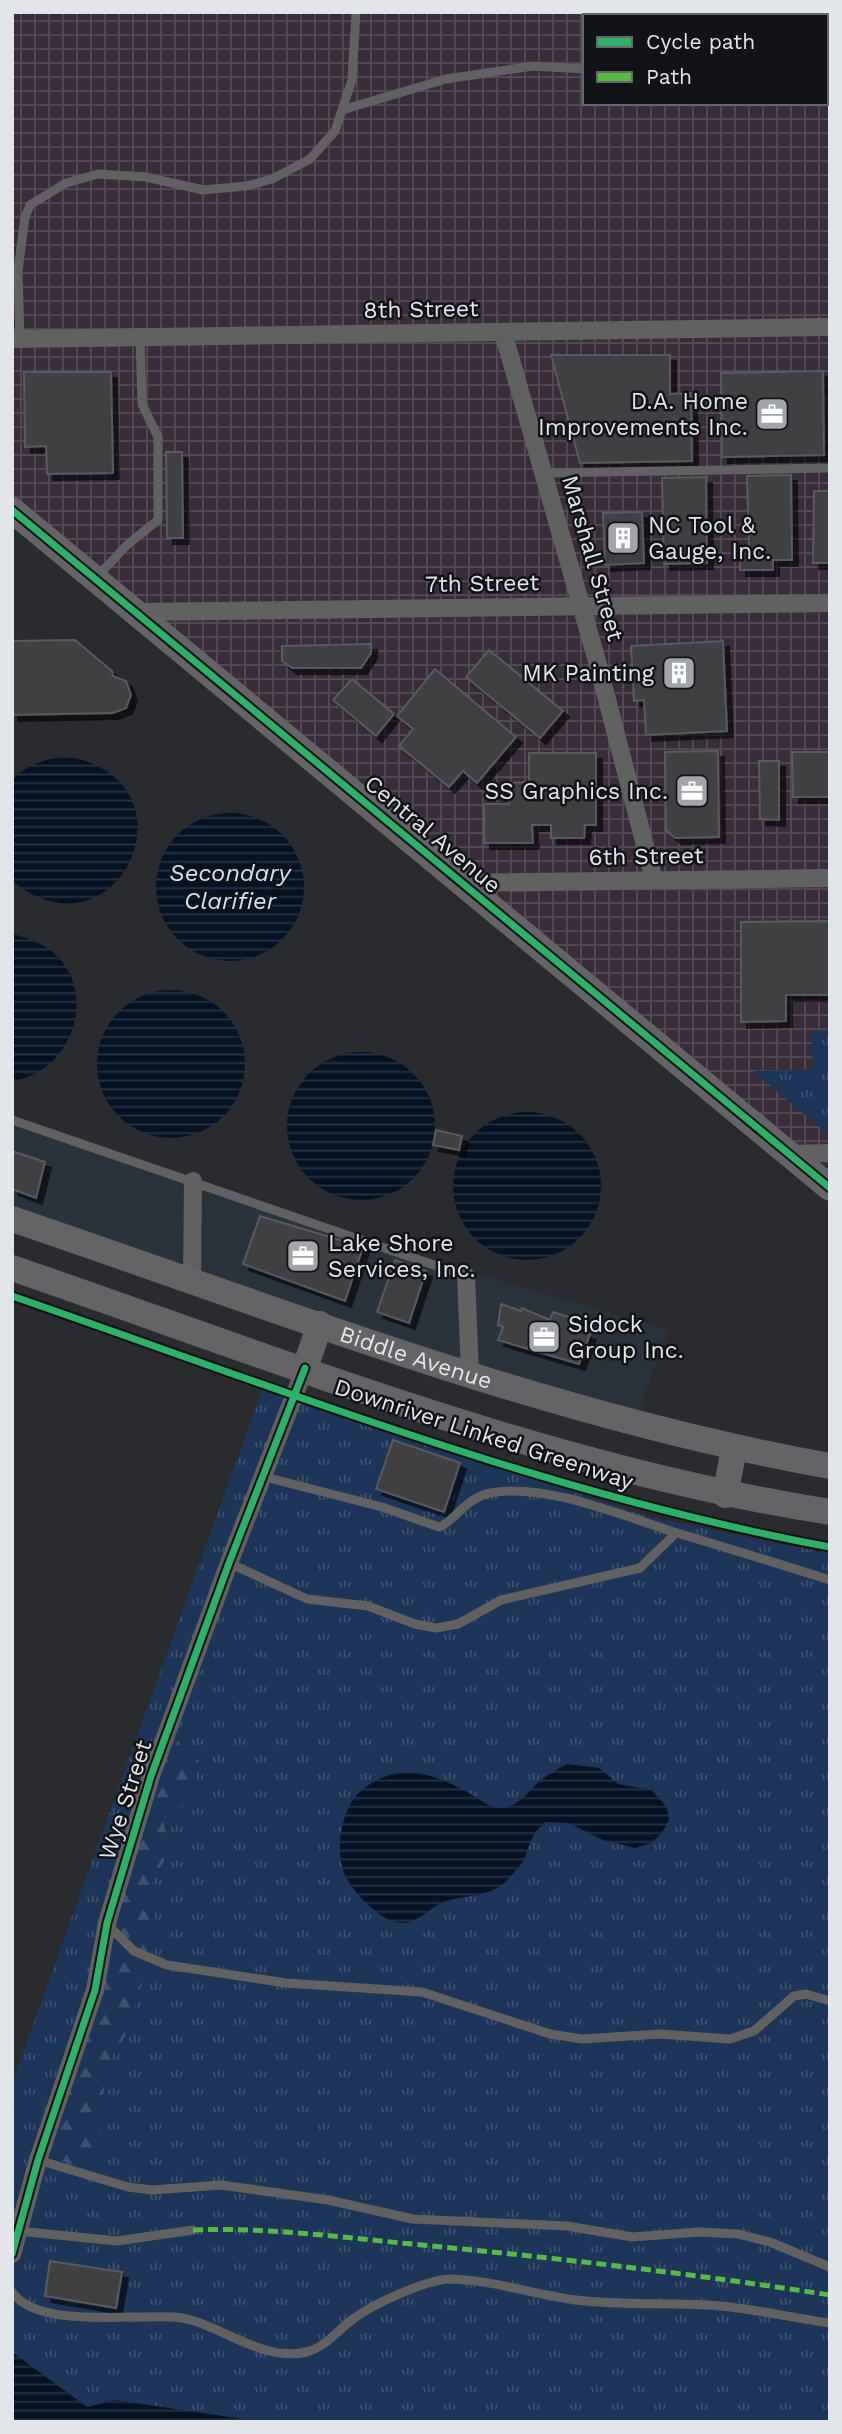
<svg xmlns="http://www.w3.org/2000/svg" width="842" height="2434" font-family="'Work Sans',sans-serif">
<defs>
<pattern id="industrial-grid" width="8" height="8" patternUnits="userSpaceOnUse" patternTransform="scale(1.75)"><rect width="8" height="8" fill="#382d39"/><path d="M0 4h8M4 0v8" fill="none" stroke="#544b56"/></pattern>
<pattern id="grass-tufts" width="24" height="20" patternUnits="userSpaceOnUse" patternTransform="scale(1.75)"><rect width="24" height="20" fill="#1d3558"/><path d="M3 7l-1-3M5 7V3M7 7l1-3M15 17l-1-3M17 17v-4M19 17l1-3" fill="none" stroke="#3e5270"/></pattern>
<pattern id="forest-firs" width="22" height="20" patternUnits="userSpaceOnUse" patternTransform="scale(1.75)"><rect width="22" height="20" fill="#1d3558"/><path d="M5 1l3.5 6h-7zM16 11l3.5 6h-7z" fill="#3e5270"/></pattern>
<pattern id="water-rules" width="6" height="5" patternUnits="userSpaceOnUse" patternTransform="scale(1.75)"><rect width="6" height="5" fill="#041224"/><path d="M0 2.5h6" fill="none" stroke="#283444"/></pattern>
<filter id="shadow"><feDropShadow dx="6" dy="6" stdDeviation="0" flood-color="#0009"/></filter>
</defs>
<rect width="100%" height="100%" fill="#292b2e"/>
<!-- built -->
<path fill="#2a323c" d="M12 1120 470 1272 668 1330 634 1424 12 1219Z"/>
<!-- industrial -->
<path fill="url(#industrial-grid)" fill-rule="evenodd" d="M12 12H830V1188L12 510ZM585 16H826V103H585Z"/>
<!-- grass -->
<g fill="url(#grass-tufts)">
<path d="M830 1029V1131H824L753 1071 813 1070 811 1032Z"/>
<path d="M262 1390 650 1517 830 1554V2422H263L115 2400 87 2407 12 2352V2083Z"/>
</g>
<!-- forest -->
<g fill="url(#forest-firs)">
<path d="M177 1736 182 1751 199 1760 191 1802 171 1812 164 1825 171 1848 152 1883 158 1947 150 1954C133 1946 117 1935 114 1916L164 1760Z"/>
<path d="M109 1931 124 1950 148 1963 126 2035 113 2054 104 2088 98 2155 100 2173 55 2159 47 2152Z"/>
</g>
<!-- water -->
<g fill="url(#water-rules)">
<path d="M65 756C205 779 118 967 12 881V780C27 764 44 760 65 756Z"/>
<circle cx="230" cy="887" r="74"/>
<path d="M12 934C28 938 43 943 56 955 99 997 70 1073 12 1081Z"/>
<circle cx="171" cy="1064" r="74"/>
<circle cx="361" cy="1126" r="74"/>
<circle cx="527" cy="1186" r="74"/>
<path d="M567 1764 599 1768 618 1784 652 1790 667 1808 669 1820 662 1833 651 1843 635 1848 603 1840 569 1823 546 1822C532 1832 531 1842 525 1857 523 1864 514 1872 509 1878 494 1897 467 1895 446 1901 432 1906 423 1918 409 1922 396 1925 385 1919 375 1911 363 1901 352 1889 345 1875 334 1851 341 1807 362 1790 398 1760 437 1774 474 1796 483 1801 491 1809 502 1808 521 1806 527 1791 540 1781 548 1774 558 1769 567 1764Z"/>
<path d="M12 2352 87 2407 115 2400 263 2422H12Z"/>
</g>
<!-- building -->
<g fill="#3f4143" stroke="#585a5d" stroke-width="2" filter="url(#shadow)">
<path d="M551 355H670V394L691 393 692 461 580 463Z"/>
<path d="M823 371 824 455 722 457 721 373Z"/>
<path d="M24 372H111L113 473 47 474 46 446 25 447Z"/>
<path d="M166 452H182L183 538H167Z"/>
<path d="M791 475 792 560H773V570H740V550H749L747 476Z"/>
<path d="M706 477 707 563 664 564 662 478Z"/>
<path d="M814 491H830V563H813Z"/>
<path d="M642 512 644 563 605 565 603 513Z"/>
<path d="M75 640 112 671 113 676 126 681 131 695 126 708 113 713 12 715V641Z"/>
<path d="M723 641 727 731 646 735 644 700 634 701 631 646Z"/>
<path d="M371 644V653L361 668H292L282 661V646Z"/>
<path d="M489 650 563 711 540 738 466 677Z"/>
<path d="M435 669 516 737 477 783 463 771 449 787 399 746 413 729 397 716Z"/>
<path d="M352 679 394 714 376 736 333 700Z"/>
<path d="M718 751 719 837 675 838 666 830 665 752Z"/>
<path d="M792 752H830V797H793Z"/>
<path d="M529 753H596V825H585L584 838H551V825H532L533 843H484V804H509V783L529 782Z"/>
<path d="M759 761H779V820L760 819Z"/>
<path d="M830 921V995H786V1021L741 1022V922Z"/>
<path d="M436 1130 462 1136 459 1150 433 1145Z"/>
<path d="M12 1151 45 1162 36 1198 12 1189Z"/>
<path d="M260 1216 363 1247 345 1301 243 1264Z"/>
<path d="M395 1260 426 1271 409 1323 377 1312Z"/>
<path d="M501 1304 521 1311 522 1308 550 1320 553 1312 581 1321 578 1330 590 1334 579 1364 498 1340 503 1327 498 1325Z"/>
<path d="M393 1440 460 1463 444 1512 376 1489Z"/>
<path d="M50 2261 122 2272 116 2308 45 2296Z"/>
</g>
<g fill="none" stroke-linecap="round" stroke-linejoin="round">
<!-- lane -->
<g stroke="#616162" stroke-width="9">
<path d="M826 97 830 98"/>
<path d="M342 110 446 79 533 66 585 69"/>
<path d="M20 339 18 271 25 217 30 205 66 183 98 174 146 177 203 190 246 186 272 179 310 159 335 131 352 80 356 12"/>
<path d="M543 473 830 468"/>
<path d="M96 578 127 545 158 520V437L142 404 140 337"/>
<path d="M12 1120 466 1276"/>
<path d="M265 1477 382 1507 439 1527C453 1523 465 1498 490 1493 545 1482 625 1517 677 1533 728 1548 779 1564 830 1580"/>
<path d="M229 1563 307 1599 368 1606 415 1624 436 1628 458 1624 501 1600 640 1568 676 1533"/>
<path d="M108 1925 134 1951 167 1965 286 1983 422 1992 550 2034 582 2039 660 2034 730 2039 754 2031 794 1996 806 1994 830 2001"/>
<path d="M38 2160 128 2187 152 2190 221 2185 328 2200 413 2219 567 2226 632 2237 699 2232 738 2234 770 2242 830 2267"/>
<path d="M18 2231 117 2241 193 2230"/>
<path d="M12 2292C37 2329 134 2314 175 2317 215 2320 260 2363 306 2352 326 2347 338 2330 353 2319 373 2304 427 2279 451 2279 493 2280 535 2295 576 2300 624 2306 672 2302 720 2306 756 2309 793 2318 830 2323"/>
</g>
<!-- street -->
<g stroke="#616162" stroke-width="18">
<path d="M503 332 597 661 654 880"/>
<path d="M12 339 830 327"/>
<path d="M136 612 830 603"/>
<path d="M462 883 830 878"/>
<path d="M788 1154 830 1153"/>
<path d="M466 1276 470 1373"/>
<path d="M192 1280 193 1181"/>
<path d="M12 2254 38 2160 95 1990 107 1923 151 1776 229 1563 305 1368"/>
</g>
<!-- secondary -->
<g stroke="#646365" stroke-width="26">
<path d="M12 510 830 1188"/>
<path id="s1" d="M12 1219C281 1310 549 1416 830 1466"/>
<path d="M12 1268C280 1360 549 1468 830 1512"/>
<path d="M305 1368 320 1324"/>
<path d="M725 1495 734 1449"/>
</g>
<!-- quiet -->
<path stroke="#58b947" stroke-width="5" stroke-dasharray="10 5" stroke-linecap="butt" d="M193 2230C269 2227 346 2238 422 2245 558 2258 694 2274 830 2295"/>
<defs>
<g id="cycleway">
<path d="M12 510 830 1188"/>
<path d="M12 1296C281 1389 549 1495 830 1547"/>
<path d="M12 2254 38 2160 95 1990 107 1923 151 1776 229 1563 305 1368"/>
</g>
</defs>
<!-- cycleway casing -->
<use href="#cycleway" stroke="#111316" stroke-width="11"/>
<!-- cycleway -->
<use href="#cycleway" stroke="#2db169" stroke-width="7"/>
</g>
<!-- icons -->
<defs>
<symbol id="office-square" viewBox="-11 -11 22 22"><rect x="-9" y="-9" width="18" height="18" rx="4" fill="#a1a4a8" stroke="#111316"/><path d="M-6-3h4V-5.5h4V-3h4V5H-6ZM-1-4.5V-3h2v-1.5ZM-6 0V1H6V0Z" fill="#fff"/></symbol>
<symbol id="building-square" viewBox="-11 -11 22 22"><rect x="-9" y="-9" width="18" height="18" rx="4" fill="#a1a4a8" stroke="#111316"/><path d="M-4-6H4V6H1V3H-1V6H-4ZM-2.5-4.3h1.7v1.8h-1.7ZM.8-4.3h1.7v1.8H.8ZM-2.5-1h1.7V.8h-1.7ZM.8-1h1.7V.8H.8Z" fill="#fff"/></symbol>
</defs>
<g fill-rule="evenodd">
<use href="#office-square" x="753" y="395" width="38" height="38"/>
<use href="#building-square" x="604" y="519" width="38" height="38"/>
<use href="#building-square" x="660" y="654" width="38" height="38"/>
<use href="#office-square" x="673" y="772" width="38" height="38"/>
<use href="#office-square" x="284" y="1237" width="38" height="38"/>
<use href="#office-square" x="525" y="1318" width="38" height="38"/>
</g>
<g text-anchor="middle" stroke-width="5" stroke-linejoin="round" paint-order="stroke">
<!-- street labels -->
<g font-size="23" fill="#e2e5e9" stroke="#111316">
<text transform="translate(421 309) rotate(-1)" y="8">8th Street</text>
<text transform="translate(593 558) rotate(74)" y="8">Marshall Street</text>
<text transform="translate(482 583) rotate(-1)" y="8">7th Street</text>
<text transform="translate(433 834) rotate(40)" y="8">Central Avenue</text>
<text transform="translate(646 856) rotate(-1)" y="8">6th Street</text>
<text dy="8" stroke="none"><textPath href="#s1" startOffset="427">Biddle Avenue</textPath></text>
<text transform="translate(484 1434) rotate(18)" y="8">Downriver Linked Greenway</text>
<text transform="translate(125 1800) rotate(-72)" y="8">Wye Street</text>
</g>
<!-- poi labels -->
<g font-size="23" fill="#e2e5e9" stroke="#111316" text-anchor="end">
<text x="748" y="409">D.A. Home<tspan x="748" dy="26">Improvements Inc.</tspan></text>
<text x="648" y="533" text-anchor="start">NC Tool &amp;<tspan x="648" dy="26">Gauge, Inc.</tspan></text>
<text x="654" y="681">MK Painting</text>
<text x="668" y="799">SS Graphics Inc.</text>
<text x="328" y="1251" text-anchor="start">Lake Shore<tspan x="328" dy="26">Services, Inc.</tspan></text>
<text x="568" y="1332" text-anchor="start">Sidock<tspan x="568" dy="26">Group Inc.</tspan></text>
</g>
<!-- water labels -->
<g font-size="24" font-style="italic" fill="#c9e3fd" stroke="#111316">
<text x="230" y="881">Secondary<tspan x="230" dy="28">Clarifier</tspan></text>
</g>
</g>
<!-- border -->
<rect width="842" height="2434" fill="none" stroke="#e2e5e9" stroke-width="28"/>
<!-- legend -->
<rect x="583" y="14" width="245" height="91" fill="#111316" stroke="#65676a" stroke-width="2"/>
<rect x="597" y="37" width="35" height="10" fill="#2db169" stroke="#65676a" stroke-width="2"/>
<text x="646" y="49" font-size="21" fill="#e2e5e9">Cycle path</text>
<rect x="597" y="72" width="35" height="10" fill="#58b947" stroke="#65676a" stroke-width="2"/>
<text x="646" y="84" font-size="21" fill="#e2e5e9">Path</text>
</svg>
